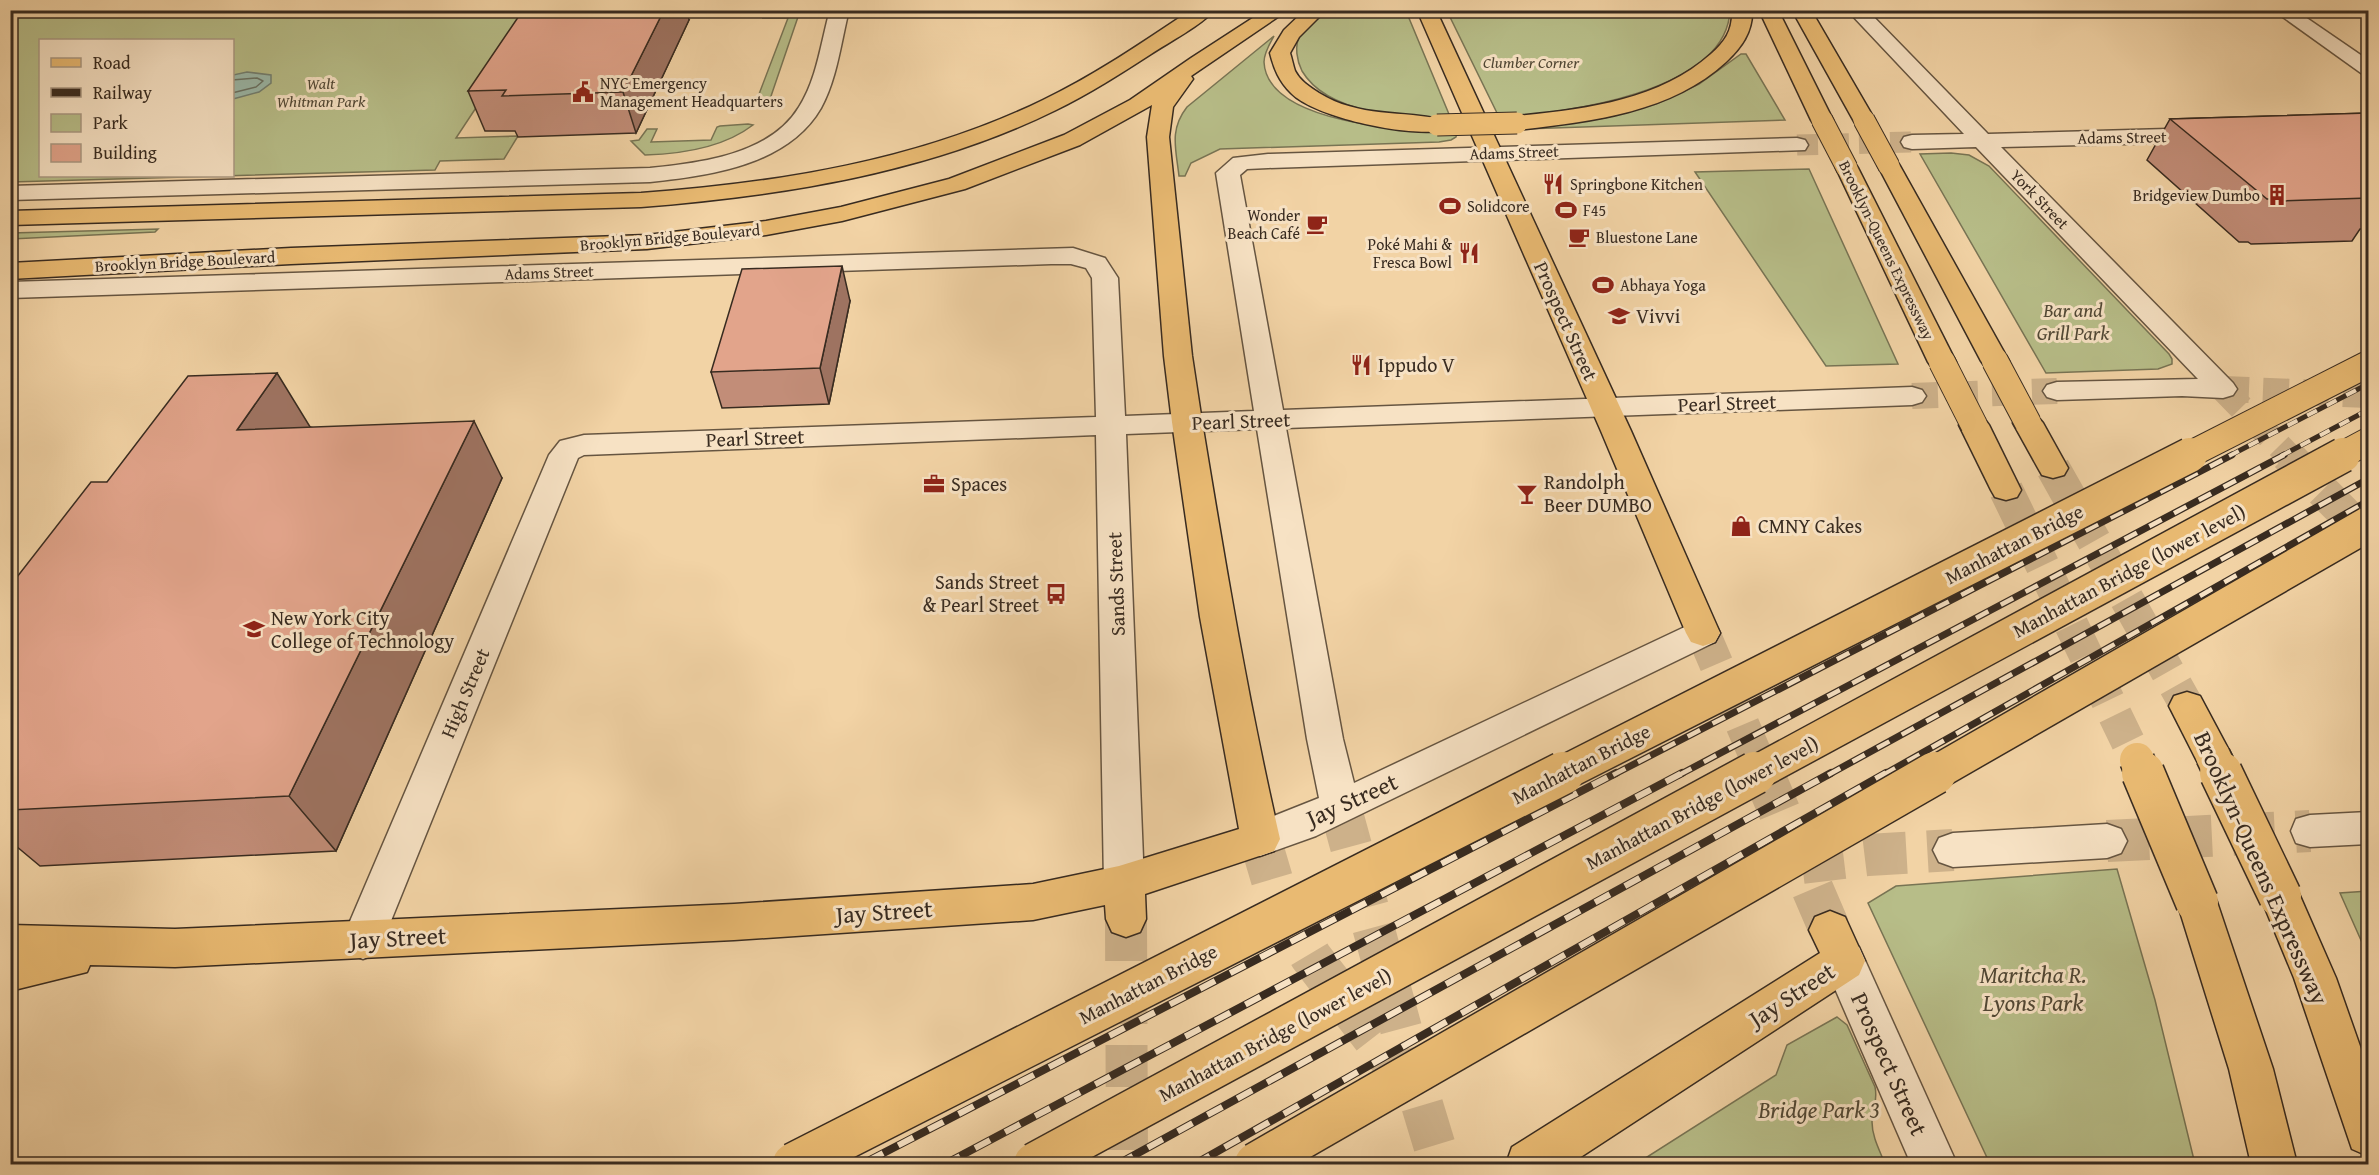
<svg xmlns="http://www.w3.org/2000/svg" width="2379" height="1175" font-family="'Gentium Book Plus',serif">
<rect width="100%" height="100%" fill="#f2d3a5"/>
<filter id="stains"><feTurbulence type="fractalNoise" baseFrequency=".00333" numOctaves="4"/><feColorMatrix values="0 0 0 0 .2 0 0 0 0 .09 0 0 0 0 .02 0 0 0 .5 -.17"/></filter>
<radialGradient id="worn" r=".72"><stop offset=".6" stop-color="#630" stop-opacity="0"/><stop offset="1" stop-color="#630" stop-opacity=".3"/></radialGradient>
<!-- green -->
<g fill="#b7bd88" stroke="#787454" stroke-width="1.5" fill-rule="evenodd">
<path d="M143 10 540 11 456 138 518 136 504 159 440 161 435 170 11 182 10 14ZM40 40H232V176H40Z"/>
<path d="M1730 10C1727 93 1561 114 1499 117L1447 11Z"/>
<path d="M766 11H800L769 102H756L788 18H763Z"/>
<path d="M1328 11H1406L1451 119C1406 118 1328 115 1302 71 1297 61 1294 46 1300 35 1306 26 1319 18 1328 11Z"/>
<path d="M1274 36C1270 43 1264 53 1264 62 1267 125 1413 131 1457 133L1456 137 1451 140 1439 142 1220 149 1191 163 1185 176H1179C1176 149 1169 130 1187 107Z"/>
<path d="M1741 54H1746L1785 120 1521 129 1605 118 1656 104 1699 84Z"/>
<path d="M748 124 753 125C723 148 681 154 645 155L631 141 639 140 647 129H657L651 142 711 140 717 127 720 126Z"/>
<path d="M1951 153 1969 155 1989 166 2169 354 2172 359V364L2158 369 2046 373 1920 154Z"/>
<path d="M1809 169 1898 364 1826 366 1695 172Z"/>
<path d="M158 229 155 232 11 239V233Z"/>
<path d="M2117 869 2155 1000 2195 1164H1990L1868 903 1896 886Z"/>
<path d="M2368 891V956L2340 893Z"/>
<path d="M1837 1017 1847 1025 1875 1087C1878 1100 1873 1109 1872 1122 1872 1137 1880 1151 1885 1164H1636L1776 1075 1787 1045Z"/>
</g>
<!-- water -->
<path fill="#9bb8a8" stroke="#738072" stroke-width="1.5" d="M247 72 271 75V83L259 92 233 99V75Z"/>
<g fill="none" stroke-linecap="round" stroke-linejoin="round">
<!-- shore -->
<path stroke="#6a7264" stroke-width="1.5" d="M232 80 257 78 263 81 256 87 232 93"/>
<!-- minor-tunnel-far3 -->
<path stroke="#cdb18a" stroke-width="21" stroke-dasharray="21 10" stroke-linecap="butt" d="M1797 145 1912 142"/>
<!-- minor-tunnel-far2 -->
<g stroke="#cdb18a" stroke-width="26" stroke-dasharray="26 14" stroke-linecap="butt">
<path d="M2223 389 2289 456"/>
<path d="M2223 389 2368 395"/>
<path d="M1912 396 2057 391"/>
</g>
<!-- minor-tunnel-far1 -->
<path stroke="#cdb18a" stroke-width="34" stroke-dasharray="34 16" stroke-linecap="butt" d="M2287 455 2368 537"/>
<!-- minor-tunnel -->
<g stroke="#cdb18a" stroke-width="42" stroke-dasharray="42 21" stroke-linecap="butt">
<path d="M1340 806 1420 1098"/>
<path d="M2107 841 2310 831"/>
<path d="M1802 863 1868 855 1953 850"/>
</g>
<!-- major-tunnel-far1 -->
<path stroke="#cdb18a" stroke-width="34" stroke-dasharray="34 16" stroke-linecap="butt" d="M1703 633 1764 775"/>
<!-- major-tunnel -->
<g stroke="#cdb18a" stroke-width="42" stroke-dasharray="42 21" stroke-linecap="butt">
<path d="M1763 773 1830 930"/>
<path d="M1260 839 1273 883 1292 925 1311 957 1420 1098 1440 1164"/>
<path d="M1126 919 1127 1164"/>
</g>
<!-- highway-tunnel -->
<g stroke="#cdb18a" stroke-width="34" stroke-dasharray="34 16" stroke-linecap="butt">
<path d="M2053 468 2187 706"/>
<path d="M2006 490 2128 742"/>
</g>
<defs>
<g id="minor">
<path d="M830 10H849C841 42 837 79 821 108 788 165 710 176 650 182L10 200V186L650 168C700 163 770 155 799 107 817 79 821 42 830 10Z"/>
<path d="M1847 10H1867L1988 134 2204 128 2212 130 2215 135 2212 140 2204 142 2001 147 2233 383 2237 389 2233 395 2223 398 2182 396 2057 400 2047 397 2043 391 2047 385 2057 382 2198 379 1976 147 1912 149 1904 147 1901 142 1904 137 1912 135 1964 134Z"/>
<path d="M2273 10H2295L2368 60V75L2361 73Z"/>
<path d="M1797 138 1805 140 1808 145 1805 150 1268 168 1247 169 1240 175 1283 410 1912 387 1922 390 1926 396 1922 402 1912 405 1286 428 1343 739 1354 783 1691 624 1703 620 1715 624 1720 633 1715 642 1316 836 1260 856 1246 851 1240 839 1246 827 1319 798 1307 739 1257 429 1126 434 1144 883 1138 895 1124 901 1110 895 1104 883 1096 435 584 455 578 458 378 953 363 959 348 953 342 940 549 455 560 441 584 435 1096 417 1092 278 1086 268 1071 264H1051L10 298V282L1073 248 1105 258 1118 278 1125 416 1254 411 1216 173 1233 158 1268 154Z"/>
<path d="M2368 812V844L2310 847 2296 843 2291 831 2296 819 2310 815Z"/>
<path d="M2107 824 2121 829 2127 841 2121 853 2107 858 1953 867 1939 862 1933 850 1939 838 1953 833Z"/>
<path d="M1844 942 1859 947 1957 1164H1911L1823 961 1829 947Z"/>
</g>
<g id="major">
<path d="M1417 10H1436L1631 431 1720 633 1715 642 1703 646 1691 642 1686 633 1601 431Z"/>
<path d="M1187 413 1197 416 1202 422C1225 562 1248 701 1280 839L1274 851 1145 894 1146 919 1140 932 1126 937 1112 932 1106 919 1105 905 1033 920 734 940 175 967 90 965 87 972 10 991V925L175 929 734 904 1033 884 1119 866 1239 829 1200 617 1172 422 1177 416Z"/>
<path d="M1830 911 1845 917 1865 961 1859 975 1570 1164H1506L1512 1147 1820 953 1809 930 1815 917Z"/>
</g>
<g id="highway">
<path d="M1191 10H1214C1205 23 1166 44 1151 54 1120 74 1089 94 1056 110 928 173 782 196 641 207L10 225V211L641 193C778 183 918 161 1043 100 1095 75 1143 42 1191 10Z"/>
<path d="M1265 10H1288L1191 76 1193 79 1173 107 1169 137 1192 356 1202 422 1197 428 1187 431 1177 428 1172 422 1164 356 1147 137 1152 105 1080 145 965 189 842 221 766 235 647 249 291 264 10 279V263L291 248 647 235 766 221 841 207 949 179 1064 135 1130 100 1191 58Z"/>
<path d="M1305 10H1326L1299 37 1290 53C1292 59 1293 65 1295 71 1300 81 1310 87 1319 93 1359 118 1402 110 1445 120L1448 125 1445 130C1412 138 1315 118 1291 93 1279 81 1274 69 1270 53L1284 30Z"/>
<path d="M1732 10H1752C1753 32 1741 48 1726 62 1671 113 1589 122 1517 130L1509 128 1506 123 1509 118 1517 116C1585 109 1658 101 1711 54 1725 42 1733 30 1732 10Z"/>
<path d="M1759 10H1778L1833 120 1830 125 1822 127 1814 125 1811 120Z"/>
<path d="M1792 10H1811L1875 120 1872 125 1864 127 1856 125Z"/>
<path d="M1889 159 1897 161 1900 166 2009 361 2005 367 1995 369 1985 367 1981 361 1878 166 1881 161Z"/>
<path d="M1847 161 1855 163 1858 168 1956 362 1952 368 1942 370 1932 368 1928 362 1836 168 1839 163Z"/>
<path d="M2028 414 2038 417 2043 423 2068 468 2064 475 2053 478 2042 475 2038 468 2013 423 2018 417Z"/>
<path d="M1974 416 1984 418 1989 425 2021 490 2017 497 2006 500 1995 497 1991 490 1959 425 1964 418Z"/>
<path d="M2187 692 2200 696 2232 756 2226 767 2213 771 2200 767 2169 706 2174 696Z"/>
<path d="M2280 878 2294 883 2300 896 2336 978 2368 1069V1156L2352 1149 2294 978 2260 896 2266 883Z"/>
<path d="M2197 884 2211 889 2217 902 2273 1069 2297 1164H2251L2229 1069 2177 902 2183 889Z"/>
</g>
</defs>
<!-- minor casing -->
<use href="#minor" stroke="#665541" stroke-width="3"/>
<!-- major casing -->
<use href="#major" stroke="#382b20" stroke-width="3"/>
<!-- highway casing -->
<use href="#highway" stroke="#382b20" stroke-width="3"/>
<!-- minor -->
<use href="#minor" fill="#f7e2c4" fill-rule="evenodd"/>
<!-- major -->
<use href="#major" fill="#e9ba72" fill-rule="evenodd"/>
<!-- highway -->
<use href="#highway" fill="#e9ba72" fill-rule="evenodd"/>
<defs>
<g id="rail-far2">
<path d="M2229 456 2368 384"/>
<path d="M2281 456 2368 410"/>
</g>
<g id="rail-far1">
<path d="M1613 775 2232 455"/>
<path d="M1679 775 2284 455"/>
<path d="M1828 775 2368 479"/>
<path d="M1883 775 2368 501"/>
</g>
<g id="rail">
<path d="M868 1161 1616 773"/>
<path d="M945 1164 1682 773"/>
<path d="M1118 1164 1831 773"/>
<path d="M1195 1164 1886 773"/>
</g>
</defs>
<!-- rail-far2 casing -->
<use href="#rail-far2" stroke="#382b20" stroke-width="5"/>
<!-- rail-far1 casing -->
<use href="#rail-far1" stroke="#382b20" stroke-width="7"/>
<!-- rail casing -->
<use href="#rail" stroke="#382b20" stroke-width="8"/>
<!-- rail-far2 -->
<use href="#rail-far2" stroke="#f7e2c4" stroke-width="4" stroke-dasharray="11" stroke-linecap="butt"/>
<!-- rail-far1 -->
<use href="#rail-far1" stroke="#f7e2c4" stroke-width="4.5" stroke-dasharray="14" stroke-linecap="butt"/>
<!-- rail -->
<use href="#rail" stroke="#f7e2c4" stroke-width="6" stroke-dasharray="17" stroke-linecap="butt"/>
<defs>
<g id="major-bridge-far2">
<path d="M2187 456 2368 364"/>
<path d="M2340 456 2368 441"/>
</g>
<g id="major-bridge-far1">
<path d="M1560 775 2190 455"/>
<path d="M1752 775 2343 455"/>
<path d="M1932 775 2368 524"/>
</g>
<g id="major-bridge">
<path d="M794 1164 1563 773"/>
<path d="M1035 1164 1755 773"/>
<path d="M1256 1164 1935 773"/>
</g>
<g id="highway-bridge-far3">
<path d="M1822 120 1847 168"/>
<path d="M1864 120 1889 166"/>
<path d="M1437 125 1517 123"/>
</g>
<g id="highway-bridge-far2">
<path d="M1995 361 2028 423"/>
<path d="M1942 362 1974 425"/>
</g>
<g id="highway-bridge-far1">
<path d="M2213 756 2222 775"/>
<path d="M2137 760 2143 775"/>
</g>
<g id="highway-bridge">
<path d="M2143 773 2197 902"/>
<path d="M2221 773 2280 896"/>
</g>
</defs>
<!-- major-bridge-far2 casing -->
<use href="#major-bridge-far2" stroke="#382b20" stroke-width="28" stroke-linecap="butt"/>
<!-- major-bridge-far1 casing -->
<use href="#major-bridge-far1" stroke="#382b20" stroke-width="37" stroke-linecap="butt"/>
<!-- major-bridge casing -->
<use href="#major-bridge" stroke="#382b20" stroke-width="45" stroke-linecap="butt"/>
<!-- highway-bridge-far3 casing -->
<use href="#highway-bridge-far3" stroke="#382b20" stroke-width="23" stroke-linecap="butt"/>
<!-- highway-bridge-far2 casing -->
<use href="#highway-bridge-far2" stroke="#382b20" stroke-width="28" stroke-linecap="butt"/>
<!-- highway-bridge-far1 casing -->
<use href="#highway-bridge-far1" stroke="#382b20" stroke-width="37" stroke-linecap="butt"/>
<!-- highway-bridge casing -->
<use href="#highway-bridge" stroke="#382b20" stroke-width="45" stroke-linecap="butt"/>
<!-- major-bridge-far2 -->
<use href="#major-bridge-far2" stroke="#e9ba72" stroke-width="26"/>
<!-- major-bridge-far1 -->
<use href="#major-bridge-far1" stroke="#e9ba72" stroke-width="34"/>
<!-- major-bridge -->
<use href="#major-bridge" stroke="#e9ba72" stroke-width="42"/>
<!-- highway-bridge-far3 -->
<use href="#highway-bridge-far3" stroke="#e9ba72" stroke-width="21"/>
<!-- highway-bridge-far2 -->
<use href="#highway-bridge-far2" stroke="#e9ba72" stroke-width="26"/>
<!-- highway-bridge-far1 -->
<use href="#highway-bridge-far1" stroke="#e9ba72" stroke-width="34"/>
<!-- highway-bridge -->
<use href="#highway-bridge" stroke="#e9ba72" stroke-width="42"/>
</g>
<!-- wall -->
<g fill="#c28d78" stroke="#382b20" stroke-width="1.5">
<path d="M689 20 636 133 518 137 515 131H485L468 91Z"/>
<path d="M2368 113V229H2360L2352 241 2251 244 2248 242H2239L2147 160 2170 119Z"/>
<path d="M850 301 829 404 722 408 711 372Z"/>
<path d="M310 427 502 478 336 851 40 866 10 841V762L17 753 107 482Z"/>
</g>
<!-- shaded-wall -->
<g fill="#9e7361" stroke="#382b20" stroke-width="1.5">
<path d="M664 10H687L689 20 636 133 623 92Z"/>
<path d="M842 266 850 301 829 404 820 368Z"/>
<path d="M277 373 312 430H237Z"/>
<path d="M474 421 502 478 336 851 289 796Z"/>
</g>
<!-- building -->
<g fill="#e2a48b" stroke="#382b20" stroke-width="1.5">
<path d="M523 10H664L623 92 502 96 506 90 468 91Z"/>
<path d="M2368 113V198L2279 201 2276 199H2267L2170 119Z"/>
<path d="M842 266 820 368 711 372 742 269Z"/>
<path d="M277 373 237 430 474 421 289 796 10 810V762L17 753 10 744V586L91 482H107L188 376Z"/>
</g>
<!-- icons -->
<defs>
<symbol id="civic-bare" viewBox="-9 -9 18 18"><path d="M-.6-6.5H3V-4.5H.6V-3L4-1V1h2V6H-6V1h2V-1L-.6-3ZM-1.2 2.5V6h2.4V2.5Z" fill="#8f2418" stroke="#f7e2c4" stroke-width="2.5" paint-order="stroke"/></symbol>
<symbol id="restaurant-bare" viewBox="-9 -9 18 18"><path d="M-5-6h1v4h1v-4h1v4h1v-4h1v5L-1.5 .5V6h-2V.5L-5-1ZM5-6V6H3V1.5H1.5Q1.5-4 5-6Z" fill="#8f2418" stroke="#f7e2c4" stroke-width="2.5" paint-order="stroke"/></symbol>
<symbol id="building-bare" viewBox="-9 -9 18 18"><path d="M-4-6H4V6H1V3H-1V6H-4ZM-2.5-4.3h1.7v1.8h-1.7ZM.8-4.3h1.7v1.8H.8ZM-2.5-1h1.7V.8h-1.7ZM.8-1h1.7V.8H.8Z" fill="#8f2418" stroke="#f7e2c4" stroke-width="2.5" paint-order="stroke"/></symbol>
<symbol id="stadium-bare" viewBox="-9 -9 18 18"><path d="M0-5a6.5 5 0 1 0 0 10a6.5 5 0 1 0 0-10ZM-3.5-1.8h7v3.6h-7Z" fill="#8f2418" stroke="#f7e2c4" stroke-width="2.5" paint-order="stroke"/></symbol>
<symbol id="cafe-bare" viewBox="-9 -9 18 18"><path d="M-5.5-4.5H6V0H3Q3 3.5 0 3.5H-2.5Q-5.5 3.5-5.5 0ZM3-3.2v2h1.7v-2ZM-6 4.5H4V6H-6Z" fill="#8f2418" stroke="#f7e2c4" stroke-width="2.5" paint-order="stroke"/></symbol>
<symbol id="school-bare" viewBox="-9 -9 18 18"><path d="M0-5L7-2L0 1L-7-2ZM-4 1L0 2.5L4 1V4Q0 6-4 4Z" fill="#8f2418" stroke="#f7e2c4" stroke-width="2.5" paint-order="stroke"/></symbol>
<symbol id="office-bare" viewBox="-9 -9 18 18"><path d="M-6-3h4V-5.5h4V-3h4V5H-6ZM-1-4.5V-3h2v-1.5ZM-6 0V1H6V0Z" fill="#8f2418" stroke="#f7e2c4" stroke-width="2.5" paint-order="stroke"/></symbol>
<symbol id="bar-bare" viewBox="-9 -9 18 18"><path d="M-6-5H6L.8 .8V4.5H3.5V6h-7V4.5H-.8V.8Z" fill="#8f2418" stroke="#f7e2c4" stroke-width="2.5" paint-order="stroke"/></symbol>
<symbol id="shop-bare" viewBox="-9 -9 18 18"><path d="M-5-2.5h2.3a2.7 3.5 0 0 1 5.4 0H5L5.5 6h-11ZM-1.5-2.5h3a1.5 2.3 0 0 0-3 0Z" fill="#8f2418" stroke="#f7e2c4" stroke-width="2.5" paint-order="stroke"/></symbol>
<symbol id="bus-bare" viewBox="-9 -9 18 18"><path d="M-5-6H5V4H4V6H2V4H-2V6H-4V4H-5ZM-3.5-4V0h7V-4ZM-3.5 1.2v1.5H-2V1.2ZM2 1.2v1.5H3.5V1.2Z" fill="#8f2418" stroke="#f7e2c4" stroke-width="2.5" paint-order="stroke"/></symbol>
<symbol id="university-bare" viewBox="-9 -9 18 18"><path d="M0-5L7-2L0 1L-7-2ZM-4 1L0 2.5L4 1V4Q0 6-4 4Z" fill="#8f2418" stroke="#f7e2c4" stroke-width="2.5" paint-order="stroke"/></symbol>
</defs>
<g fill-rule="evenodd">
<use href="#civic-bare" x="568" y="77" width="30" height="30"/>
<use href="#restaurant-bare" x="1538" y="169" width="30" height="30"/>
<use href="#building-bare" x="2262" y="180" width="30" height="30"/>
<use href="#stadium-bare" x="1435" y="191" width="30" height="30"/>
<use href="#stadium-bare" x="1551" y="195" width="30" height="30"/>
<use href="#cafe-bare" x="1302" y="209" width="30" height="30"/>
<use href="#cafe-bare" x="1564" y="222" width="30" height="30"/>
<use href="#restaurant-bare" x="1454" y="238" width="30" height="30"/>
<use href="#stadium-bare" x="1588" y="270" width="30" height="30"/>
<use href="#school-bare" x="1604" y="301" width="30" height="30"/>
<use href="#restaurant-bare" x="1346" y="350" width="30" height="30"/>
<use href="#office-bare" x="919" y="469" width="30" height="30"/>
<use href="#bar-bare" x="1512" y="479" width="30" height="30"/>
<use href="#shop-bare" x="1726" y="511" width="30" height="30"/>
<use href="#bus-bare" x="1041" y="579" width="30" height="30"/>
<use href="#university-bare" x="239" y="614" width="30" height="30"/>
</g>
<g text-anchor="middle" stroke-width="6" stroke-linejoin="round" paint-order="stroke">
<!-- far-park labels -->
<g font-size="16" font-style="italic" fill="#514835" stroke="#f7e2c4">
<text x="1531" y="68">Clumber Corner</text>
<text x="321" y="89">Walt<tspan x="321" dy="18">Whitman Park</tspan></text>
</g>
<!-- far-poi labels -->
<g font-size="16" fill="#382b20" stroke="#f7e2c4" text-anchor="start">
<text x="600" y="89">NYC Emergency<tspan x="600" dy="18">Management Headquarters</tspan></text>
<text x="1570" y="190">Springbone Kitchen</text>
<text x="2260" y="201" text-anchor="end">Bridgeview Dumbo</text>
<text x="1467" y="212">Solidcore</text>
<text x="1583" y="216">F45</text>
<text x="1300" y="221" text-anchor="end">Wonder<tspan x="1300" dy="18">Beach Café</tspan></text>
<text x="1596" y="243">Bluestone Lane</text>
<text x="1452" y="250" text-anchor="end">Poké Mahi &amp;<tspan x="1452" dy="18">Fresca Bowl</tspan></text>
<text x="1620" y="291">Abhaya Yoga</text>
</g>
<!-- far-street labels -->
<g font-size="16" fill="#382b20" stroke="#f7e2c4">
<text transform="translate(2122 137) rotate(-1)" y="6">Adams Street</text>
<text transform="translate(1514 152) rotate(-2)" y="6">Adams Street</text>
<text transform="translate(2040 199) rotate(46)" y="6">York Street</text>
<text transform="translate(670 237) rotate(-5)" y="6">Brooklyn Bridge Boulevard</text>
<text transform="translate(1887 250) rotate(64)" y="6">Brooklyn-Queens Expressway</text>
<text transform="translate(185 261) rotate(-3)" y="6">Brooklyn Bridge Boulevard</text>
<text transform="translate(549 272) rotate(-2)" y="6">Adams Street</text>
</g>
<!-- park labels -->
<g font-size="20" font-style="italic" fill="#514835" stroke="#f7e2c4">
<text x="2073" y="317">Bar and<tspan x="2073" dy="23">Grill Park</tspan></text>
</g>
<!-- poi labels -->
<g font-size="20" fill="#382b20" stroke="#f7e2c4" text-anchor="start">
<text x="1636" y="323">Vivvi</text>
<text x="1378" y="372">Ippudo V</text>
<text x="1544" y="489">Randolph<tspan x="1544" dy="23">Beer DUMBO</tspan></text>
<text x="951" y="491">Spaces</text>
<text x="1758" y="533">CMNY Cakes</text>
<text x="1039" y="589" text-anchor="end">Sands Street<tspan x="1039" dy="23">&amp; Pearl Street</tspan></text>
<text x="271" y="625">New York City<tspan x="271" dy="23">College of Technology</tspan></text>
</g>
<!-- street labels -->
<g font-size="20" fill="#382b20" stroke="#f7e2c4">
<text transform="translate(1566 321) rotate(66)" y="7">Prospect Street</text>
<text transform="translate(1727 403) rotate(-2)" y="7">Pearl Street</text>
<text transform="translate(1241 421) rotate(-2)" y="7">Pearl Street</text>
<text transform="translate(755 438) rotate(-2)" y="7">Pearl Street</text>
<text transform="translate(2014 544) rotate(-27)" y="7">Manhattan Bridge</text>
<text transform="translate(2129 571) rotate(-28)" y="7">Manhattan Bridge (lower level)</text>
<text transform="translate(1116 584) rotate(-92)" y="7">Sands Street</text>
<text transform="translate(465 693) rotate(-67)" y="7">High Street</text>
<text transform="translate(1581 764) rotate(-27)" y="7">Manhattan Bridge</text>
<text transform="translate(1702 803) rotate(-28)" y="7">Manhattan Bridge (lower level)</text>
<text transform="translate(1148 984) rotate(-27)" y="7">Manhattan Bridge</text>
<text transform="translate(1275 1035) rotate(-28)" y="7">Manhattan Bridge (lower level)</text>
</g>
<!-- near-street labels -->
<g font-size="24" fill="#382b20" stroke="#f7e2c4">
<text transform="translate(1352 800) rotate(-24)" y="8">Jay Street</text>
<text transform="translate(2261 868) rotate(66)" y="8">Brooklyn-Queens Expressway</text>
<text transform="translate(884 912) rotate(-4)" y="8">Jay Street</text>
<text transform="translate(398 938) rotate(-3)" y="8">Jay Street</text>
<text transform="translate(1792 995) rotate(-33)" y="8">Jay Street</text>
<text transform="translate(1889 1064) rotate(66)" y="8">Prospect Street</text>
</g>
<!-- near-park labels -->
<g font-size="24" font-style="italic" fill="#514835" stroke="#f7e2c4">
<text x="2033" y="983">Maritcha R.<tspan x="2033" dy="28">Lyons Park</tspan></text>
<text x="1819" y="1118">Bridge Park 3</text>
</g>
</g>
<!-- margin -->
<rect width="2379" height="1175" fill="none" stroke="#f2d3a5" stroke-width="36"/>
<rect x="12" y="12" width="2355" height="1151" fill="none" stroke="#382b20" stroke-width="3"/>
<rect x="18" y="18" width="2343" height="1139" fill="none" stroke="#382b20" stroke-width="1.5"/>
<!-- legend -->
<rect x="39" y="39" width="195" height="138" fill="#f7e2c4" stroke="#ab9982" stroke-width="1.5"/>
<rect x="51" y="58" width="30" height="9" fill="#e9ba72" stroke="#ab9982" stroke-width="1.5"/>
<text x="93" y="69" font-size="18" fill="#382b20">Road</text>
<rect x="51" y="88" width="30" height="9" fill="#382b20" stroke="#ab9982" stroke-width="1.5"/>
<text x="93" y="99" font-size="18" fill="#382b20">Railway</text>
<rect x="51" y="114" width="30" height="18" fill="#b7bd88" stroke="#ab9982" stroke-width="1.5"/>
<text x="93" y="129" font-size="18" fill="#382b20">Park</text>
<rect x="51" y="144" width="30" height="18" fill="#e2a48b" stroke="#ab9982" stroke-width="1.5"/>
<text x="93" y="159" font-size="18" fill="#382b20">Building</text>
<rect width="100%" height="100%" filter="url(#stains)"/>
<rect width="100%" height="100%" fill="url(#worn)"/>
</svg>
